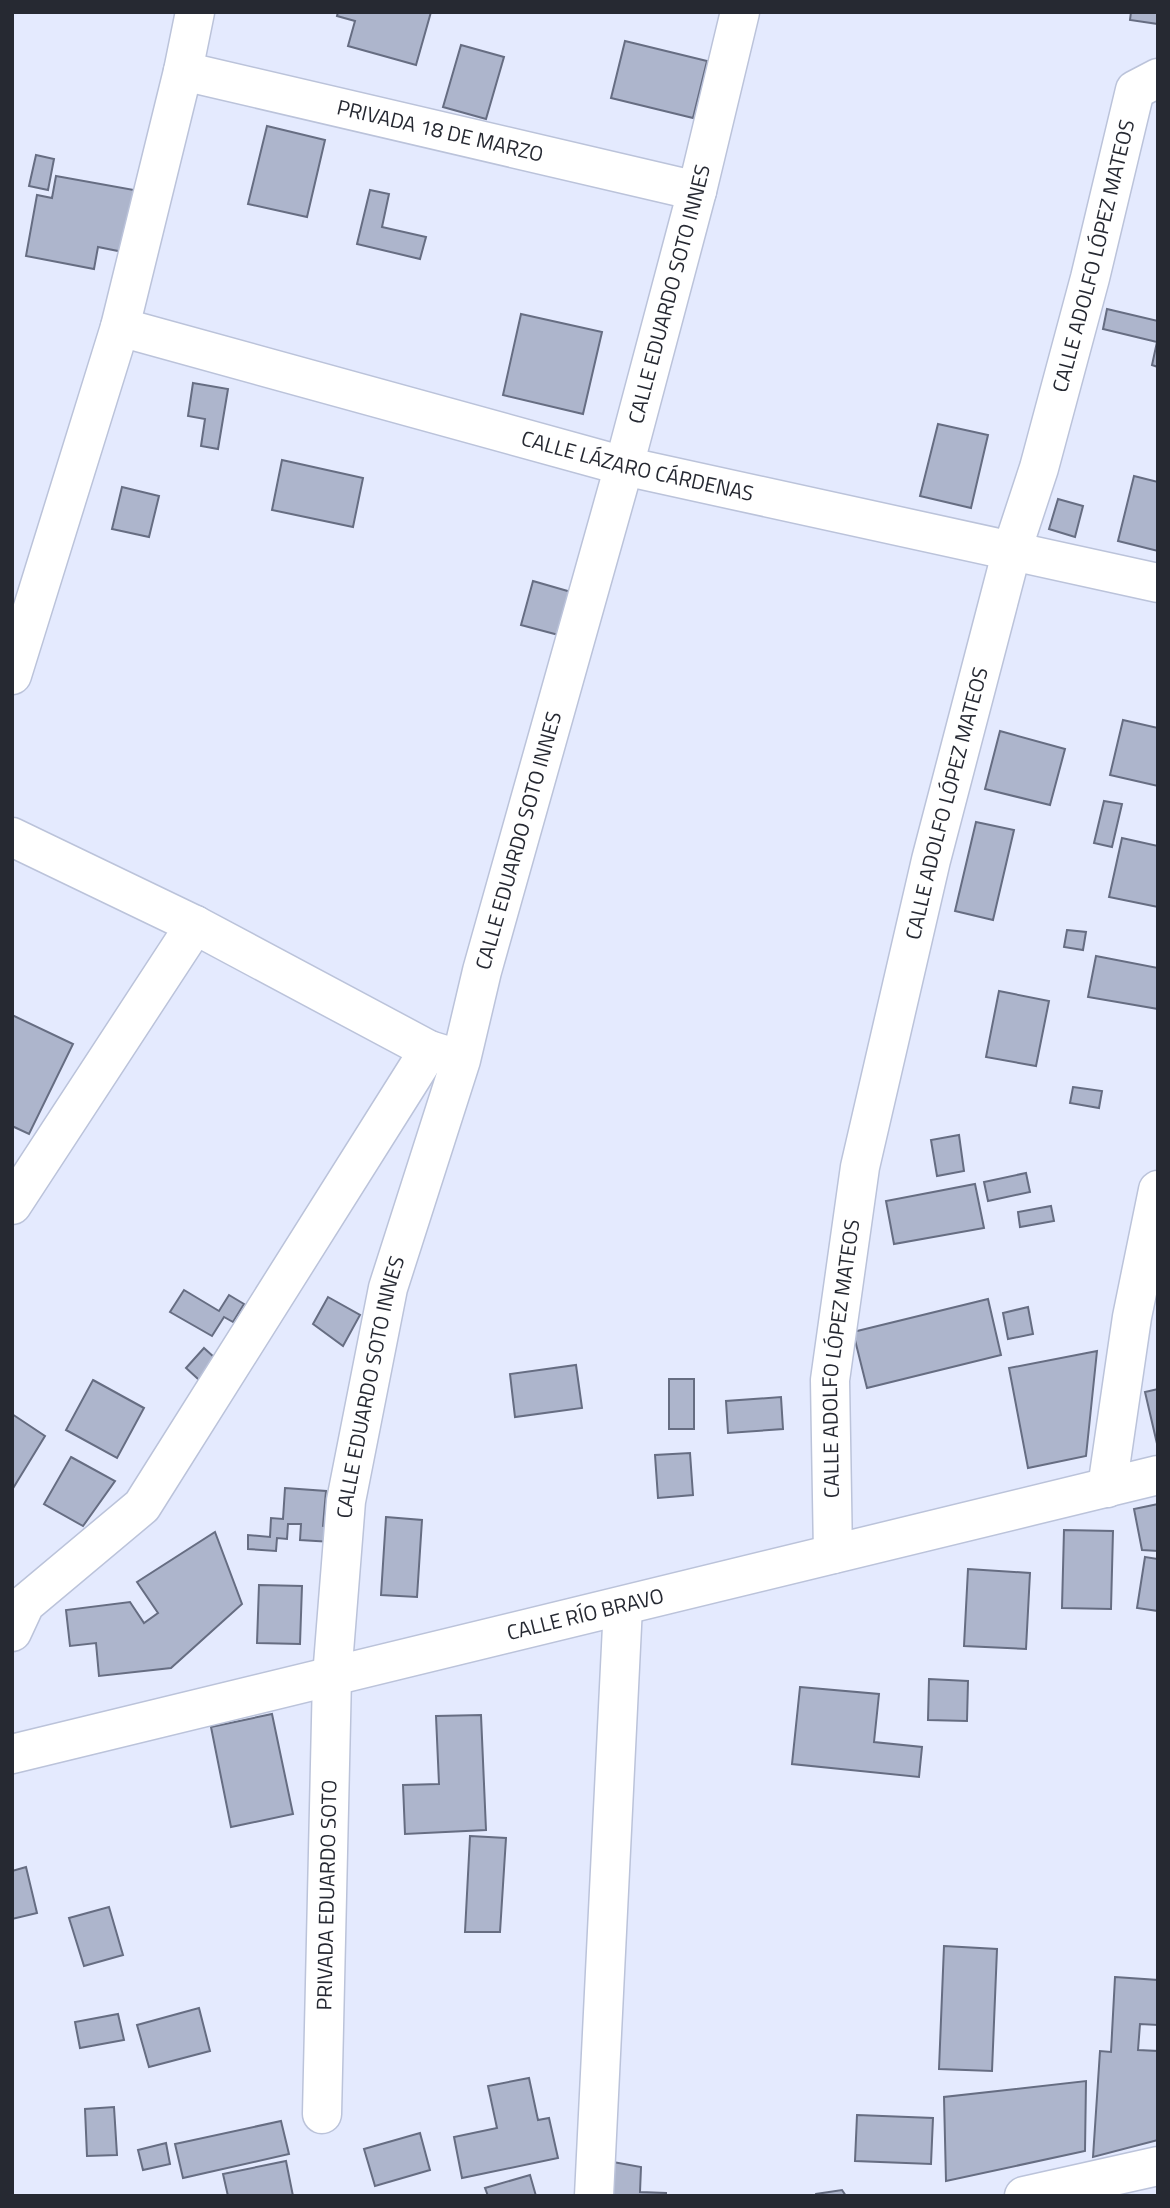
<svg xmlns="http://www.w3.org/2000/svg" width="1170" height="2208" font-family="'Titillium Web',sans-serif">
<rect width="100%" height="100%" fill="#e4eafe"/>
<!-- building -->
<g fill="#adb5cc" stroke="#666d82" stroke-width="2">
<path d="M338 12H431L416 65 348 46 355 21 337 16Z"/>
<path d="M1131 12H1158V24L1130 20Z"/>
<path d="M625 41 707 61 693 118 611 98Z"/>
<path d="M461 45 504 57 486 119 443 107Z"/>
<path d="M267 126 325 140 307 217 248 204Z"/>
<path d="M36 155 54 159 48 190 29 186Z"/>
<path d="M56 176 145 192 133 254 98 247 94 269 26 256 37 195 52 198Z"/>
<path d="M370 190 389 194 382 227 426 237 420 259 357 244Z"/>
<path d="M1107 309 1158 321V367L1152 365 1157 342 1103 329Z"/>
<path d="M521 314 602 332 583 414 503 395Z"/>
<path d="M193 383 228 389 218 449 201 446 205 419 188 416Z"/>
<path d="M938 424 988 435 971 508 920 496Z"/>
<path d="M282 460 363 478 353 527 272 510Z"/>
<path d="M1134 476 1158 482V551L1118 541Z"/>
<path d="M122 487 159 496 149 537 112 529Z"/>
<path d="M1058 499 1083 506 1075 537 1049 529Z"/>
<path d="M533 581 578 594 566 637 521 625Z"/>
<path d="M1123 720 1158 728V786L1110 775Z"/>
<path d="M1000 731 1065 749 1050 805 985 789Z"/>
<path d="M1104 801 1122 804 1112 847 1094 843Z"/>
<path d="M976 822 1014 830 993 920 955 911Z"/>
<path d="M1122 838 1158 846V907L1109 897Z"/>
<path d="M1067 930 1086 932 1083 950 1064 947Z"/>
<path d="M1096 956 1158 968V1009L1088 997Z"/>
<path d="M999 991 1049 1001 1036 1066 986 1057Z"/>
<path d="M12 1015 73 1044 29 1134 12 1126Z"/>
<path d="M1073 1087 1102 1091 1099 1108 1070 1103Z"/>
<path d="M959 1135 964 1171 937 1176 931 1140Z"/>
<path d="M1026 1173 1030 1192 988 1201 984 1182Z"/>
<path d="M975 1184 984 1228 894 1244 886 1201Z"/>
<path d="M1051 1206 1054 1221 1020 1227 1018 1212Z"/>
<path d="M184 1290 219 1311 229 1295 244 1304 233 1322 224 1317 212 1336 170 1312Z"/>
<path d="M328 1297 360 1315 343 1346 313 1324Z"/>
<path d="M988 1299 1001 1355 867 1388 853 1332Z"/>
<path d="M1028 1307 1033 1334 1008 1339 1003 1313Z"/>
<path d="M204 1348 227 1369 209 1389 186 1368Z"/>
<path d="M1097 1351 1086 1456 1028 1468 1009 1368Z"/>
<path d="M576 1365 582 1408 515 1417 510 1374Z"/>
<rect x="669" y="1379" width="25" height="50"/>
<path d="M93 1380 144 1408 117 1458 66 1430Z"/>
<path d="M1158 1389V1448L1145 1392Z"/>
<path d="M781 1397 783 1429 728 1433 726 1401Z"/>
<path d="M12 1414 45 1436 12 1490Z"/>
<path d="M690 1453 693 1495 658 1498 655 1455Z"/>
<path d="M71 1457 115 1481 83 1526 44 1504Z"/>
<path d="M285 1488 326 1491 323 1526 334 1528 332 1542 300 1540 301 1524H288L287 1539 277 1538 276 1551 248 1549V1535L270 1537 271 1518 283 1519Z"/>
<path d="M1158 1504V1551L1142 1550 1134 1509Z"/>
<path d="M386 1517 422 1520 417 1597 381 1595Z"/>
<path d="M1064 1530 1113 1531 1111 1609 1062 1608Z"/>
<path d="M215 1532 242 1604 171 1668 99 1676 96 1643 70 1646 66 1610 130 1602 144 1623 158 1613 137 1582Z"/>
<path d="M1145 1557 1158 1559V1611L1137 1608Z"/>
<path d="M968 1569 1030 1573 1026 1649 964 1646Z"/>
<path d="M259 1585 302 1586 300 1644 257 1643Z"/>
<path d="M929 1679 968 1681 967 1721 928 1720Z"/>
<path d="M800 1687 879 1694 874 1742 922 1747 919 1777 792 1764Z"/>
<path d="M272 1714 293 1814 231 1827 211 1727Z"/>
<path d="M481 1715 486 1830 405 1834 403 1785 439 1784 436 1716Z"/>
<path d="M470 1836 506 1838 500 1932H465Z"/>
<path d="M26 1867 37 1913 12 1919V1871Z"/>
<path d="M109 1907 123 1955 84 1966 69 1918Z"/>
<path d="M944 1946 997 1949 992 2071 939 2069Z"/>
<path d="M1115 1977 1158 1980V2025L1140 2024 1138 2050 1158 2051V2140L1093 2157 1100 2051 1111 2052Z"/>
<path d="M199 2008 210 2051 149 2067 137 2025Z"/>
<path d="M118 2014 124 2040 80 2048 75 2022Z"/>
<path d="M529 2078 538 2120 549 2118 558 2158 462 2178 454 2137 497 2128 488 2086Z"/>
<path d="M1086 2081 1085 2151 946 2181 944 2097Z"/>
<path d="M114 2107 117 2155 87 2156 85 2109Z"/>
<path d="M857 2115 933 2118 931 2164 855 2161Z"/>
<path d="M281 2121 289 2154 183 2178 175 2144Z"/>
<path d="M420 2133 430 2170 375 2186 364 2149Z"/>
<path d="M166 2143 170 2164 143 2170 138 2150Z"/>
<path d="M286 2161 293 2196H228L223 2174Z"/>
<path d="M613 2162 641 2167 640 2192 666 2193V2196H611Z"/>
<path d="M530 2175 536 2196H488L485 2188Z"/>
<path d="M842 2190 846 2196H815L816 2194Z"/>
</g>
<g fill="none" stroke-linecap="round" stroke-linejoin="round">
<defs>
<g id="minor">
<path id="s1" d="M183 71 697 191"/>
<path id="s2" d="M120 327 624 466 1158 583"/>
<path d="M12 675 120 327 183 71 195 12"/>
<path d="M12 837 195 925 429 1050 455 1058"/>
<path d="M12 1205 195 925"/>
<path d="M1107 1488 1132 1317 1158 1190"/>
<path id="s3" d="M833 1554 830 1380 860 1167 931 860 1012 550 1039 468 1090 278 1135 90 1158 78"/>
<path d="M12 1632 25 1604 142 1506 429 1050"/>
<path id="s4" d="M12 1754 1158 1475"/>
<path id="s5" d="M322 2114 332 1677 346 1501 388 1288 461 1060 482 971 624 466 697 191 740 12"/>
<path d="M594 2196 623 1606"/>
<path d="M1024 2196 1158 2166"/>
</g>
</defs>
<!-- minor casing -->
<use href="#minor" stroke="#bbc3da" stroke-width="41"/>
<!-- minor -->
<use href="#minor" stroke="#fff" stroke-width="38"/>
</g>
<g text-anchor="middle" stroke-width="7" stroke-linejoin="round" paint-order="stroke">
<!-- street labels -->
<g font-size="21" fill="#262932" stroke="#e4eafe">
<text dy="7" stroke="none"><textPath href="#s1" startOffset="264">PRIVADA 18 DE MARZO</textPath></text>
<text dy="7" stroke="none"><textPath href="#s3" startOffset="1330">CALLE ADOLFO LÓPEZ MATEOS</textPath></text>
<text dy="7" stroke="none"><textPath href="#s5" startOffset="1864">CALLE EDUARDO SOTO INNES</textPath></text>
<text dy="7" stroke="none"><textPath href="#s2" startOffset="536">CALLE LÁZARO CÁRDENAS</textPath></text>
<text dy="7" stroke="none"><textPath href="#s3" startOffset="763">CALLE ADOLFO LÓPEZ MATEOS</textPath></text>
<text dy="7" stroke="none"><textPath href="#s5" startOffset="1297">CALLE EDUARDO SOTO INNES</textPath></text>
<text dy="7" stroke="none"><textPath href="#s3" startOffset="196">CALLE ADOLFO LÓPEZ MATEOS</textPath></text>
<text dy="7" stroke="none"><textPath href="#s5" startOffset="730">CALLE EDUARDO SOTO INNES</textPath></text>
<text dy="7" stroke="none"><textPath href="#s4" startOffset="590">CALLE RÍO BRAVO</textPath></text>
<text dy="7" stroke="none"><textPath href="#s5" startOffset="219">PRIVADA EDUARDO SOTO</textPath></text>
</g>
</g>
<!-- border -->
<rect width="1170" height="2208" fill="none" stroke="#262932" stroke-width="28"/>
</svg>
